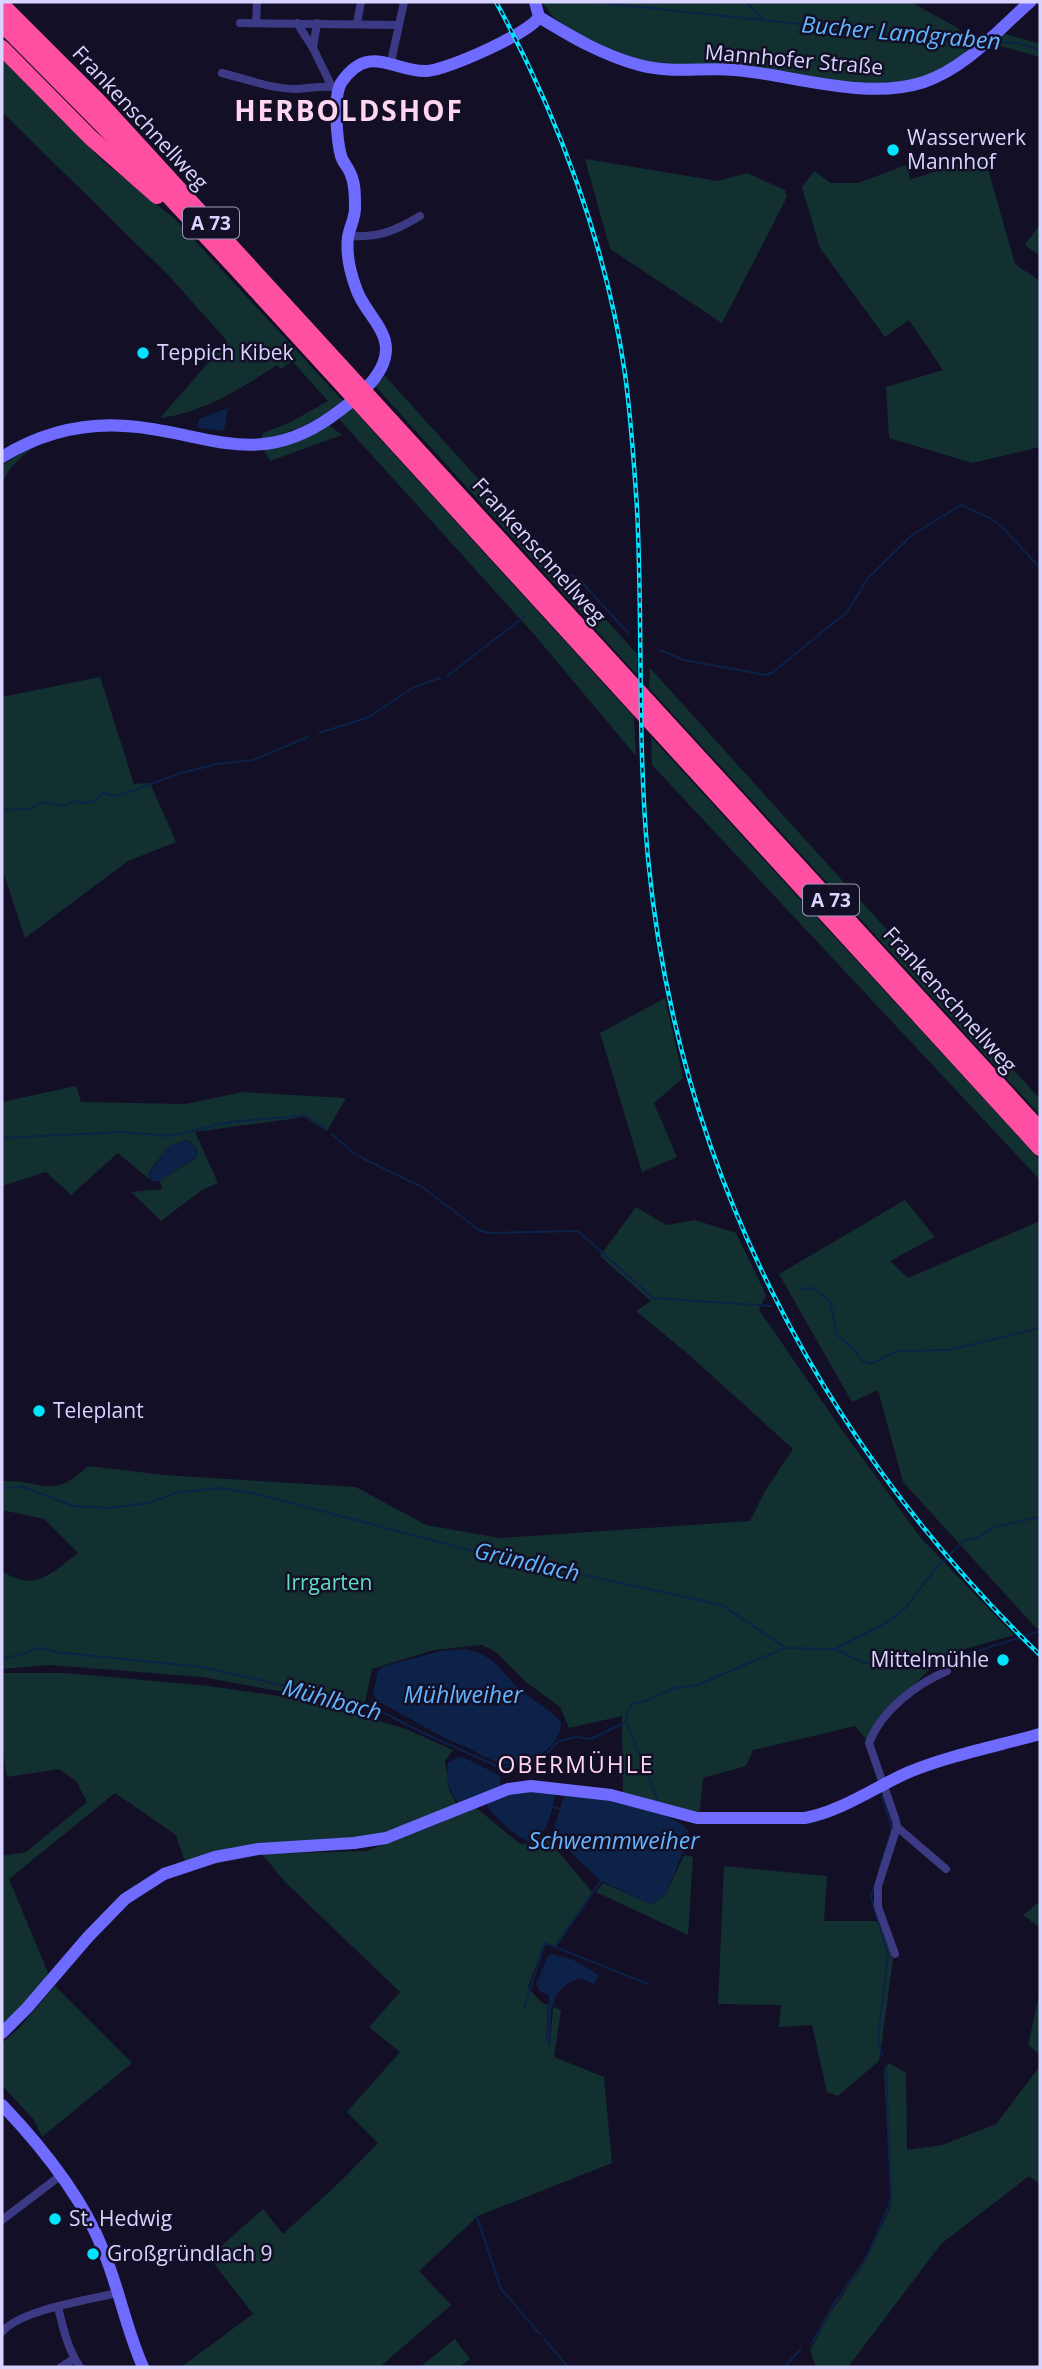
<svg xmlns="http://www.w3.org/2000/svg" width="1042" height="2369" font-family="'Open Sans',sans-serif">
<rect width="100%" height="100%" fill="#130f26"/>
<!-- green -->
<g fill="#12302f">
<path d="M542 2H911L958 28 970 46 958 60 902 90 746 71 675 70 601 54 554 18Z"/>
<path d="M1002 33 1040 44V57L990 43Z"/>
<path d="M2 58 103 161 175 219 343 401C318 420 293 433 261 440L263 433 291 422 328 401 292 361 281 369 277 365C240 389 205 412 160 418L227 341 170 277 2 112Z"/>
<path d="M984 155 1015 264 1040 281V447L972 463 889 438 886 387 943 370 909 320 885 337 820 248 802 187 814 171 831 183H858L909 164V180Z"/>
<path d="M585 159 718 181 747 173 785 190 787 197 722 323 610 249Z"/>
<path d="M1040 224V256L1025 245Z"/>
<path d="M385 376 637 654V675L375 386Z"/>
<path d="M351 407 634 717 636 756 532 632 339 419Z"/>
<path d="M329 425 342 435 270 461 263 449Z"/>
<path d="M39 443C24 455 8 466 2 485V465Z"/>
<path d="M650 668 1040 1099V1115L649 688Z"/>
<path d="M100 677 134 784 150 783 176 842 128 861 25 938 2 868V697Z"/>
<path d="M651 737 1040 1160V1180L652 765Z"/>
<path d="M665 998 683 1078 654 1103 677 1157 642 1172 600 1033Z"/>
<path d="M76 1086 81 1102 185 1104 243 1092 346 1098 327 1131 304 1117 195 1132 218 1183 202 1190 161 1221 131 1192 163 1189 159 1181 196 1158 198 1151 191 1142 186 1140 168 1147 149 1172V1179L118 1153 71 1195 46 1172 2 1186V1102Z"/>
<path d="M905 1200 935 1237 890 1261 908 1278 1040 1221V1627L1037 1629 903 1482 878 1390 852 1402 779 1274Z"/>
<path d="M636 1207 666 1225 695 1220 736 1233 766 1295 759 1310 844 1433 921 1538 1014 1635 944 1655 886 1712 866 1739 855 1726 753 1750 746 1766 703 1778 699 1818 623 1792 622 1716 569 1728 560 1707 526 1682 496 1652 482 1645 434 1650 372 1669 364 1707 203 1677 49 1665 2 1669V1571C36 1593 51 1573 78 1553L44 1519 2 1510V1481C45 1480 51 1501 88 1466L164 1475 356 1487 426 1525 500 1538 750 1521 765 1491 793 1449 688 1354 636 1311 651 1301 600 1256Z"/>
<path d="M2 1673H66L209 1686 312 1701 406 1729 453 1750 445 1761 449 1789 458 1807 372 1838 185 1862 176 1835 115 1793 9 1879 49 1975 2 2027V1856L26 1852 87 1802 76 1781 59 1769 7 1777 2 1745Z"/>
<path d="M474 1806 520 1844 535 1843 543 1833 592 1892 555 1946 544 1943 528 1988 542 2003 548 2005 546 2039 550 2045 553 2007 561 2010 554 2057 604 2077 612 2163 478 2216 419 2271 451 2305 380 2367H181L253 2314 209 2257 263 2209 283 2234 341 2181 378 2143 347 2112 400 2052 369 2027 400 1992 285 1882 262 1854 366 1851 436 1825Z"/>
<path d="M684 1855 693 1857 688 1935 596 1892 603 1883 651 1904 665 1895Z"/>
<path d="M724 1866 827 1876 824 1921H879L893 1960 879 2061 838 2096 827 2092 812 2025 779 2027 781 2005 718 2004Z"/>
<path d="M1040 1901V1928L1023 1915Z"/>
<path d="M55 1986 132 2063 42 2137 34 2120 2 2085V2043L19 2028Z"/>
<path d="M1040 1991V2055L1028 2045Z"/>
<path d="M889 2063 906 2073 907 2150 942 2145 996 2124 1040 2066V2184L1029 2176 941 2244 848 2367H816L810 2350 829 2315 866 2260 891 2206 884 2069Z"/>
<path d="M455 2339 470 2359 459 2367H420Z"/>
</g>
<!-- water -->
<g fill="#0c2248">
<path d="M228 408 224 431 198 428 199 419Z"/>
<path d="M186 1140 195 1146 198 1156 159 1181H152L148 1175 168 1147Z"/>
<path d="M466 1649C499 1657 499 1672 522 1691 535 1702 549 1709 561 1722 561 1748 528 1767 504 1764 486 1761 471 1746 452 1742L378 1701 373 1695 378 1670 385 1666 441 1651Z"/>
<path d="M458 1757 467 1759 499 1775 501 1785 458 1803C449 1789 445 1779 448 1763Z"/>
<path d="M523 1789 555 1791C555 1806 546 1833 535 1843 519 1840 497 1820 487 1806L488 1803Z"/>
<path d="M564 1796C602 1797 659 1804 688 1830L689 1839 665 1895 651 1904 601 1881 564 1846 554 1829Z"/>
<path d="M552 1954 573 1960 599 1975 594 1984 581 1978C545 1990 552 2014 550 2047L546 2039 549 1995 540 1991 536 1984 548 1956Z"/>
</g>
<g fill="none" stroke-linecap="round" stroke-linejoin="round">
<!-- stream -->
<g stroke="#0c2248" stroke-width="2">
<path d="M593 2 978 43"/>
<path d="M746 2 762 19"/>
<path d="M995 42 1018 43 1040 50"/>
<path d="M571 575 578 578 629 634"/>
<path d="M660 650 684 660 766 675 772 673 848 611 868 578 912 535 961 505 990 518 1001 526 1040 568"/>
<path d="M447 676 524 617"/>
<path d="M319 733 369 717 414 687 440 678"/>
<path d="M2 810 29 809 43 802 66 806 74 801 83 803 96 801 103 793 113 796 127 793 178 774 217 764 253 760 308 737"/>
<path d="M332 1134 351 1151 364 1159 422 1187 479 1230 488 1233 578 1231 653 1298 771 1306"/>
<path d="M2 1138 122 1132 169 1136 231 1122 297 1116H306L325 1128"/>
<path d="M801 1289 813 1288 830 1301 837 1335 853 1348 861 1360 870 1364 897 1351 949 1350 1040 1328"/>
<path d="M2 1488 24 1487 73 1506 108 1508 150 1503 175 1493 218 1488 253 1493 473 1551 722 1605 786 1648 835 1649 862 1662 895 1669 937 1664 1040 1631"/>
<path d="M836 1648 884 1624 905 1609 936 1568 965 1540 977 1538 994 1527 1040 1517"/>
<path d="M2 1659 26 1653 34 1649 43 1648 55 1652 202 1667 369 1705 419 1731 501 1768 542 1758 559 1741 576 1737 591 1739 626 1722 627 1713 632 1704 645 1701 674 1688 697 1685 785 1648"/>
<path d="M627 1724 658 1801"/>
<path d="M1033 1730 1040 1727"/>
<path d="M553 1807 561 1809"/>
<path d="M879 1871 892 1828 882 1796"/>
<path d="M874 1887 871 1897 888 1955 878 2039 882 2056"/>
<path d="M555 1947 648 1984"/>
<path d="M524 2008 545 1943 555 1947 601 1881"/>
<path d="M476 2214 501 2289 540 2334"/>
<path d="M544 2339 568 2367"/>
<path d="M811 2344 834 2304 868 2255 891 2200 886 2066"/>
<path d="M784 2367 801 2349"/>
</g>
<!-- street -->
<g stroke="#3d3a85" stroke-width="8">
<path d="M240 23 398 25"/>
<path d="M256 23 257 2"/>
<path d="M297 23 313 48 331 85"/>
<path d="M357 23 361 2"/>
<path d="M313 48 317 23"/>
<path d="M391 62 404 2"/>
<path d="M222 73C246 79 269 88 294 89 308 89 325 84 339 88"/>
<path d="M349 236C378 238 395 231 420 216"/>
<path d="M897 1827 946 1869"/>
<path d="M895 1954 878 1907V1886L897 1827 896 1821 869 1743C881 1711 916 1684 947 1671"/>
<path d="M2 2220 60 2176"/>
<path d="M58 2307C63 2328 68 2350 80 2367"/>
<path d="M2 2332C20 2310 88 2300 117 2293"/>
<path d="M61 2367 74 2359"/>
</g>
<!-- secondary -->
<g stroke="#6f6bff" stroke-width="12">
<path d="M535 2 539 17"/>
<path d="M539 17C572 37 602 55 639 65 671 74 703 67 735 70 794 75 866 101 924 82 966 68 998 30 1030 2"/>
<path d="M2 457C44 431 88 421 138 427 213 436 260 467 331 417 352 402 386 377 386 349 386 327 362 309 356 288 350 272 346 254 348 237 350 226 356 216 355 206 355 195 355 184 351 175 349 168 343 163 341 156 337 141 333 96 341 83 369 41 394 73 427 71 447 70 530 33 539 17"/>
<path d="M2 2033 27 2008 88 1937 125 1899 164 1874 215 1857 258 1849 354 1843 386 1838 508 1789 531 1786 611 1795 697 1818H805C842 1811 875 1787 909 1772 951 1755 997 1746 1040 1734"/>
<path d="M2 2105C41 2146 82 2196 103 2250 119 2288 126 2329 143 2367"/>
</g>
<!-- highway -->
<g stroke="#ff4fa3" stroke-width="16">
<path d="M2 5 100 103 1040 1130"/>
<path d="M2 24 110 133 232 264 1040 1148"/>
<path d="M2 48 90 137 157 196"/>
</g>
<defs>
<path id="rail" d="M496 2C557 113 607 247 625 374 631 418 634 463 637 508 643 624 637 742 648 858 677 1166 819 1441 1040 1655"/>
</defs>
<!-- rail casing -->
<use href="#rail" stroke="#00e5ff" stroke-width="4.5"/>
<!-- rail -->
<use href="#rail" stroke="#130f26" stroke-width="2" stroke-dasharray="5" stroke-linecap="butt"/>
</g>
<!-- markers -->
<g fill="#00e5ff" stroke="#130f26" stroke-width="2.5">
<circle cx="893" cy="150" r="7"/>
<circle cx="143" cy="353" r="7"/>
<circle cx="39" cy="1411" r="7"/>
<circle cx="1003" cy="1660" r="7"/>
<circle cx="55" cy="2219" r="7"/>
<circle cx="93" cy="2254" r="7"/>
</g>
<g text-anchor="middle" stroke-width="5" stroke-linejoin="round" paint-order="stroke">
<!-- shield labels -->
<g fill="#130f26" stroke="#9e99be" stroke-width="2">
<rect x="183" y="207.5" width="56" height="31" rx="5"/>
<rect x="803" y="884.5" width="56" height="31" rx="5"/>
</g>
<g font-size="19" font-weight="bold" fill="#d9d4ff">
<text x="211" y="230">A 73</text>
<text x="831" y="907">A 73</text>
</g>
<!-- street labels -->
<g font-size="21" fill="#d9d4ff" stroke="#130f26">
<text transform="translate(794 60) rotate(5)" y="7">Mannhofer Straße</text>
<text transform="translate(140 118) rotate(47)" y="7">Frankenschnellweg</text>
<text transform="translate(539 551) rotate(48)" y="7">Frankenschnellweg</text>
<text transform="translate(950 1000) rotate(48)" y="7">Frankenschnellweg</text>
</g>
<!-- poi labels -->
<g font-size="21" fill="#d9d4ff" stroke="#130f26" text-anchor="start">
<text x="907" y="145">Wasserwerk<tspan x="907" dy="24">Mannhof</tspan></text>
<text x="157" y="360">Teppich Kibek</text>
<text x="53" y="1418">Teleplant</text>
<text x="989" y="1667" text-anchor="end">Mittelmühle</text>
<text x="69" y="2226">St. Hedwig</text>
<text x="107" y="2261">Großgründlach 9</text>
</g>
<!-- park labels -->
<g font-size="21" fill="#5fe0c0" stroke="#130f26">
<text x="329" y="1590">Irrgarten</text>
</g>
<!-- water labels -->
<g font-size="23" font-style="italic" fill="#62b6ff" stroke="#130f26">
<text transform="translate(901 33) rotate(5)" y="8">Bucher Landgraben</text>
<text transform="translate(527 1562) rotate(13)" y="8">Gründlach</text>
<text x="463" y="1703">Mühlweiher</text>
<text transform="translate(332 1700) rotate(15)" y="8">Mühlbach</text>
<text x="614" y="1849">Schwemmweiher</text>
</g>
<!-- neighbourhood labels -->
<g font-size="23" letter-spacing="2" fill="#ffd6f0" stroke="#130f26">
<text x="576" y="1773">OBERMÜHLE</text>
</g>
<!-- district labels -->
<g font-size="28" font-weight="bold" letter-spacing="2" fill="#ffd6f0" stroke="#130f26">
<text x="349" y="121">HERBOLDSHOF</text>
</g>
</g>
<!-- border -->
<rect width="1042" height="2369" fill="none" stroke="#d9d4ff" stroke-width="7"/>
</svg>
